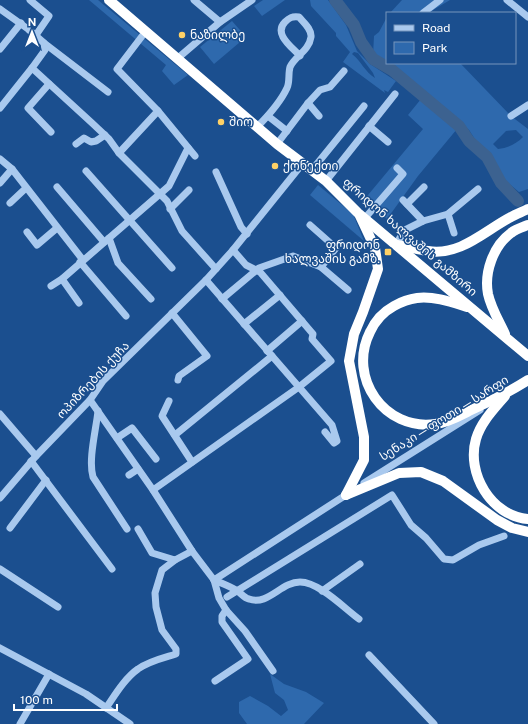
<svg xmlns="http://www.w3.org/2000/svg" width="528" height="724" font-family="'Public Sans','Noto Sans Georgian',sans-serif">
<rect width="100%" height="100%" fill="#1b4f8f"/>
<!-- green -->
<g fill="#2e69ad" fill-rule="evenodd">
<path d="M89 0H98L188 75 174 85 162 71 166 65Z"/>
<path d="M263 0H285L262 16 254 6Z"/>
<path d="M310 0H328L346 25 357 51 370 64 396 81 388 92 384 90 385 93 343 62 350 52 336 36V33L311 6ZM354 52 358 53 373 73 375 78C365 72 361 61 352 54Z"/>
<path d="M402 0H450L428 13H390Z"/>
<path d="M387 17V63H460L511 116 528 129V189L519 192 501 177 490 154 478 144 469 130 400 73 373 55 374 36 379 32ZM516 130 523 137C516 144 508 148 498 149L493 144 506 131Z"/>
<path d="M232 21 246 37 214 64 200 47Z"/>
<path d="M421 99 435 107 457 129 418 176 387 219 363 201 423 129 408 115Z"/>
<path d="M318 185 353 214 364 241 310 195Z"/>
<path d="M270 674 284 684 306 692 324 703 304 724H247L239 713V702L250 696 268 706 281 716 288 710 284 700 275 693Z"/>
</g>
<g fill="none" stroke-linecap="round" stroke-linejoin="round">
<!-- river -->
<path stroke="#3c6290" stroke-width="12" d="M335 0 354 25 361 42 373 59 392 70 459 126 469 141 487 157 501 183 518 201"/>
<!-- minor -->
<g stroke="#a9c9ee" stroke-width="7">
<path d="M30 0 49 16 36 35"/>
<path d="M194 0 220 22"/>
<path d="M507 0 528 17"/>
<path d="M0 9 28 29 44 43 45 50 32 68 92 123 109 139 119 153 167 201 182 231 216 269"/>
<path d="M423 13 440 0"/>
<path d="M44 43 108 92"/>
<path d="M0 49 21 23"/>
<path d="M178 58 220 22 252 0"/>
<path d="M49 84 28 108 51 132"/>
<path d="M308 103 319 116"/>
<path d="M0 108 32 68"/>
<path d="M158 111 195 156"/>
<path d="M268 116 287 131"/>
<path d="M511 116 528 105"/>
<path d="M369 126 388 142"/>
<path d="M257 127C268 116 280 103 287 88 290 82 288 74 290 67 295 56 309 51 311 37 312 29 303 22 299 17 292 16 289 18 285 22 273 34 292 47 300 56"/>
<path d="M76 144 84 138 91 142 96 141 105 135"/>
<path d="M277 144 308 103 320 90 330 87 344 71"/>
<path d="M119 153 158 111 117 69 146 31"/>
<path d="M0 159 12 169 83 260"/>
<path d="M312 170 364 106"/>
<path d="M86 171 172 268"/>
<path d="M216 172 241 227 247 234"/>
<path d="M326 181 395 94"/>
<path d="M0 183 12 169"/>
<path d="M57 187 104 242"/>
<path d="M403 200 423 221"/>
<path d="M10 203 26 188"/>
<path d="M407 204 424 187"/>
<path d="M170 209 189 190"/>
<path d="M448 214 454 233"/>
<path d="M365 218 403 174 397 168"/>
<path d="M310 225 336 248 321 267"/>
<path d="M27 232 37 245 57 228"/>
<path d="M109 238 118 263 151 299"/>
<path d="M396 244 405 230 423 221 448 214 478 189"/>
<path d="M80 262 126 316"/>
<path d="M62 279 79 303"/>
<path d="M206 280 332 425 337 441 334 443 325 432"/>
<path d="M51 286 62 279 169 186 188 148"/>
<path d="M222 299 259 268 293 256 321 267 348 290"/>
<path d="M172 313 207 356 179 376 178 380"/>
<path d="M244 324 280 295"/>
<path d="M267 351 302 321"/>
<path d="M90 400 153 490 192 551 214 580 219 598 226 610 245 631 273 671"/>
<path d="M169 401 162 416 192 462"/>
<path d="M98 411C96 430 88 460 93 477L127 529"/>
<path d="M0 414 36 456"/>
<path d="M175 435 272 356"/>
<path d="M117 438 132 428 156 459"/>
<path d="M31 461 112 569"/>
<path d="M129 475 138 469"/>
<path d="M364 483 480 410"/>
<path d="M153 490 299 387 331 361 312 339 313 334 260 272 246 265 233 250"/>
<path d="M0 498 36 456 90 400 103 381 206 280 233 250 303 163"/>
<path d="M10 528 46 480"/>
<path d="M138 529 152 553 175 560 192 551"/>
<path d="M0 569 58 607"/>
<path d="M214 580 349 493"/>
<path d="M214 580C221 583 229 586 236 590 240 592 244 598 249 599 268 606 281 582 300 582 319 582 344 608 359 619"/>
<path d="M322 591 360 564"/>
<path d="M227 597 392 495 411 525 426 538 444 559 453 560 479 545 504 536"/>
<path d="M0 648 86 694 130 724"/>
<path d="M369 655 434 724"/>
<path d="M215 681 248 659 222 622V616L226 610"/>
<path d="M106 708C115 695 125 678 138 669 149 661 163 658 176 654V649L162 630 156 607 155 593 162 570 175 560"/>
<path d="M20 724 49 674"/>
</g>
<!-- highway -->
<g stroke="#fff" stroke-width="10">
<path d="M109 0 277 144 326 181 358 213 528 356"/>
<path d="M397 245C407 246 418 250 428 251 461 256 484 231 511 217 516 214 522 212 528 209"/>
<path d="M467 307C451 302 434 296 417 298 409 299 401 302 394 306 383 312 375 321 370 332 347 378 385 431 435 424 447 423 459 416 469 411 489 402 509 392 528 380"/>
<path d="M505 334C499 321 491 308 488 294 484 273 493 246 511 233 516 229 523 227 528 225"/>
<path d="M505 396C494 409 481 422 476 439 466 473 491 516 528 519"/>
<path d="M346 495 364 460V437L349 361 354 334 363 312 378 269 375 248 360 216"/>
<path d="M346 495 399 473 421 472 443 481 497 520 512 528 528 532"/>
</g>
</g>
<!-- markers -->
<g fill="#ffd166" stroke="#1b4f8f" stroke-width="1.5">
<circle cx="182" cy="35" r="4"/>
<circle cx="221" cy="122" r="4"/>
<circle cx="275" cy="166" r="4"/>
<rect x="384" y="248" width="8" height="8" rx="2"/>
</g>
<g text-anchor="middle" stroke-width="3" stroke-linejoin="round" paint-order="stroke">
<!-- poi labels -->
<g font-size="12" fill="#fff" stroke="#1b4f8f" text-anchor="start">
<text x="190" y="39">ნაზილბე</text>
<text x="229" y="126">შიო</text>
<text x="283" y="170">ქონექთი</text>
<text x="380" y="249" text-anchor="end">ფრიდონ<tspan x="380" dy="14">ხალვაშის გამზ.</tspan></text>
</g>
<!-- street labels -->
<g font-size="12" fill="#fff" stroke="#1b4f8f">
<text transform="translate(410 237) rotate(41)" y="4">ფრიდონ ხალვაშის გამზირი</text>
<text transform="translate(93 380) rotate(-47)" y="4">ოპიზრების ქუჩა</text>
<text transform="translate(444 418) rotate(-32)" y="4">სენაკი — ფოთი — სარფი</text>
</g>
</g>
<!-- legend -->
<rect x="386" y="12" width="130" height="52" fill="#1b4f8f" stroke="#7695bc"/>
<rect x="394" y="25" width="20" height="6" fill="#a9c9ee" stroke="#7695bc"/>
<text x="422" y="32" font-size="12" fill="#ffffff">Road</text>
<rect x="394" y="42" width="20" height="12" fill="#2e69ad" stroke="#7695bc"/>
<text x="422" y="52" font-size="12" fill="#ffffff">Park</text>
<!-- north arrow -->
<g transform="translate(32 32)" stroke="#1b4f8f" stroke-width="3" paint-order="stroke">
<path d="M0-3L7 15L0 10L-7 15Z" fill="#ffffff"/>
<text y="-6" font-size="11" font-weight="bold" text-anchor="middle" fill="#ffffff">N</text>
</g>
<!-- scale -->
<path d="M14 704v6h103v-6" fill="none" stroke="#ffffff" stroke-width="2"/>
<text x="20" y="704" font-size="12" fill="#ffffff" stroke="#1b4f8f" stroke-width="3" paint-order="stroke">100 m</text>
</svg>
